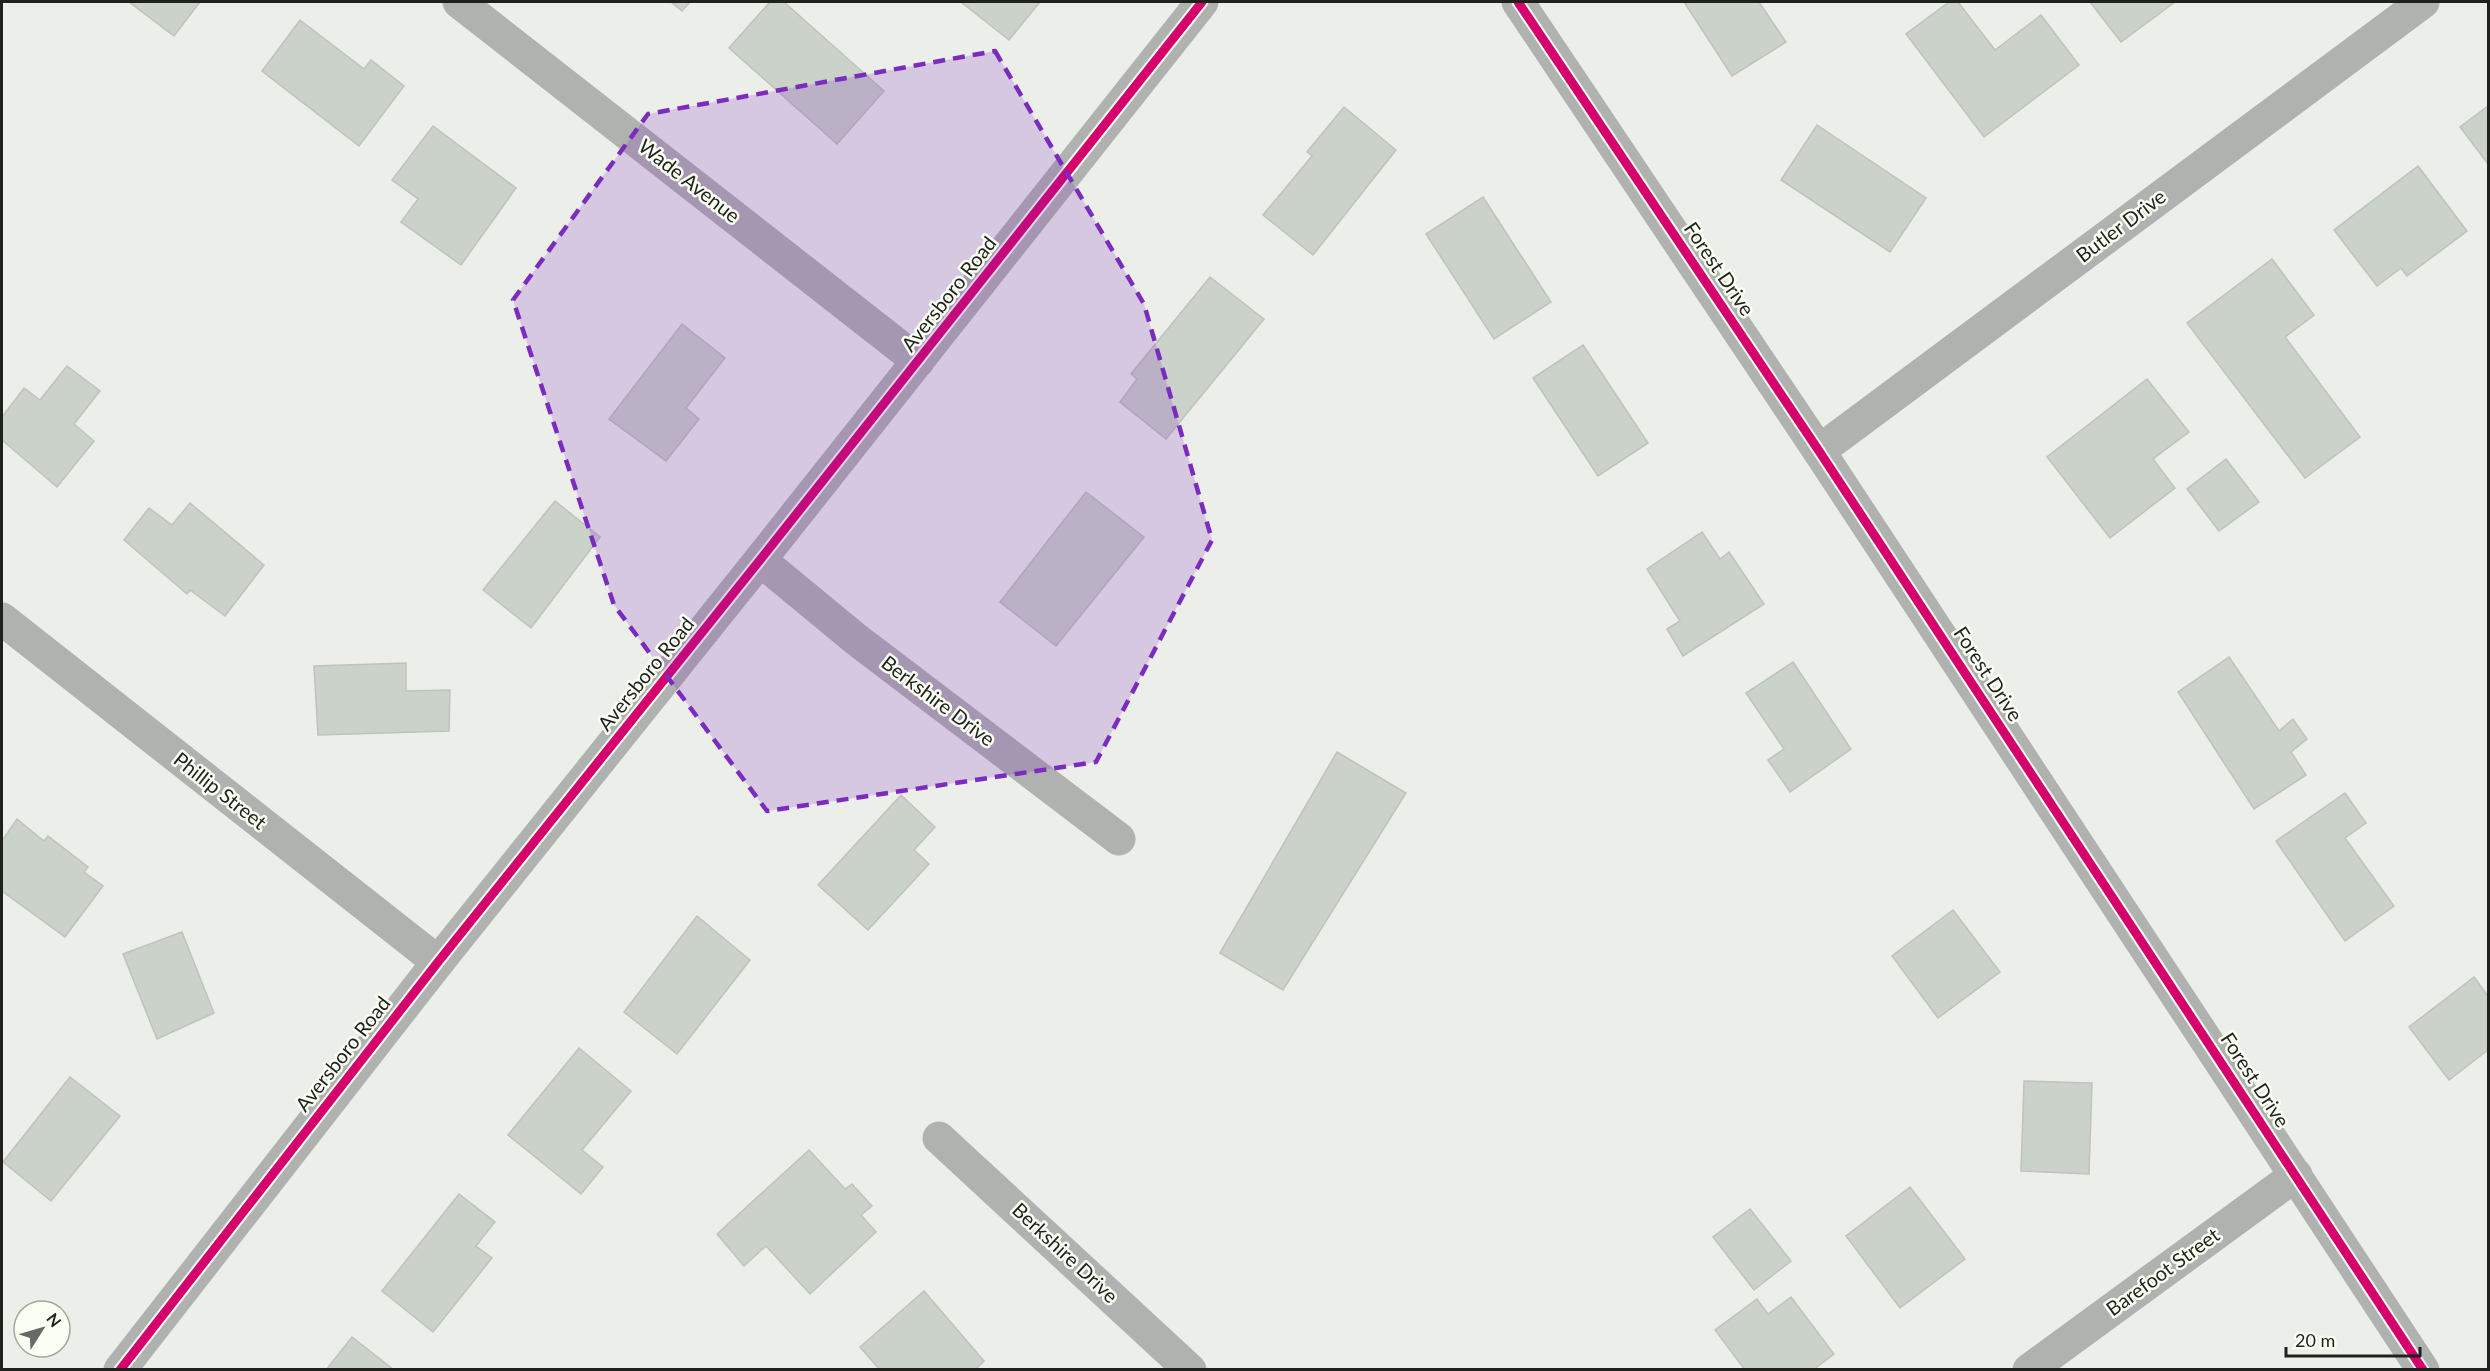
<svg xmlns="http://www.w3.org/2000/svg" width="2490" height="1371" font-family="Lato,sans-serif">
<rect width="100%" height="100%" fill="#ecefe9"/>
<!-- building -->
<g fill="#cad2c9" stroke="#bfc2be" stroke-width="1.5">
<path d="M129 2H200L174 36Z"/>
<path d="M671 2H690L682 11Z"/>
<path d="M770 2H784L884 91 837 144 729 48Z"/>
<path d="M961 2H1040L1009 40Z"/>
<path d="M1684 2H1759L1786 42 1732 76Z"/>
<path d="M1949 2H1958L1995 50 2041 15 2079 65 1984 137 1906 34Z"/>
<path d="M2090 2H2175L2121 42Z"/>
<path d="M300 20 364 69 371 60 404 86 359 146 262 71Z"/>
<path d="M2488 106V164L2460 127Z"/>
<path d="M1344 107 1396 150 1313 255 1263 215 1312 156 1307 152Z"/>
<path d="M1817 125 1926 198 1890 252 1781 180Z"/>
<path d="M433 126 516 188 461 265 401 222 418 199 392 180Z"/>
<path d="M2418 166 2467 231 2407 276 2401 268 2377 286 2334 230Z"/>
<path d="M1483 197 1551 302 1494 339 1426 234Z"/>
<path d="M2272 259 2314 315 2285 337 2360 437 2305 478 2187 323Z"/>
<path d="M1210 277 1264 319 1166 439 1120 402 1137 379 1131 374Z"/>
<path d="M682 324 725 358 686 408 699 419 666 461 609 419Z"/>
<path d="M1583 345 1648 443 1598 476 1533 378Z"/>
<path d="M67 366 100 391 74 424 94 441 57 487 2 440V417L24 388 40 400Z"/>
<path d="M2147 379 2189 432 2153 459 2175 488 2110 538 2047 457Z"/>
<path d="M2226 459 2259 502 2219 531 2187 489Z"/>
<path d="M1086 492 1144 537 1056 646 1000 602Z"/>
<path d="M555 501 600 537 531 628 483 590Z"/>
<path d="M190 503 264 565 225 616 190 590 187 594 124 540 149 508 172 525Z"/>
<path d="M1702 532 1720 559 1729 552 1764 604 1683 656 1667 629 1680 621 1647 569Z"/>
<path d="M2229 657 2279 731 2293 719 2307 739 2291 752 2306 775 2254 809 2178 692Z"/>
<path d="M1793 662 1851 749 1790 792 1768 760 1784 749 1746 693Z"/>
<path d="M406 663V691L450 690 449 731 318 735 314 666Z"/>
<path d="M1337 752 1406 793 1283 990 1220 953Z"/>
<path d="M2345 793 2366 823 2345 838 2394 906 2345 941 2276 841Z"/>
<path d="M901 795 935 827 914 850 929 864 868 930 818 885Z"/>
<path d="M17 819 44 841 48 836 88 867 84 872 103 886 65 937 2 891V841Z"/>
<path d="M1953 910 2000 972 1938 1018 1892 956Z"/>
<path d="M697 916 750 960 677 1054 624 1012Z"/>
<path d="M182 932 214 1013 157 1039 123 954Z"/>
<path d="M2474 977 2488 996V1050L2449 1080 2409 1027Z"/>
<path d="M579 1048 631 1091 582 1150 603 1167 581 1194 508 1135Z"/>
<path d="M70 1077 120 1116 51 1201 3 1162Z"/>
<path d="M2024 1081 2092 1083 2089 1174 2021 1171Z"/>
<path d="M809 1150 845 1189 852 1184 872 1206 861 1215 876 1232 810 1294 766 1246 744 1266 717 1234Z"/>
<path d="M1910 1187 1965 1259 1900 1308 1846 1236Z"/>
<path d="M459 1194 495 1222 476 1246 492 1258 433 1332 382 1291Z"/>
<path d="M1750 1209 1791 1261 1754 1290 1713 1237Z"/>
<path d="M924 1291 984 1361 975 1370H880L860 1347Z"/>
<path d="M1791 1297 1834 1354 1813 1370H1745L1715 1330 1757 1299 1768 1314Z"/>
<path d="M352 1337 394 1370H326Z"/>
</g>
<g fill="none" stroke-linecap="round" stroke-linejoin="round">
<!-- minor -->
<g stroke="#b0b2af" stroke-width="33">
<path d="M459 2 918 361"/>
<path d="M1518 2 1819 451 2423 1370"/>
<path d="M1819 451 2423 2"/>
<path d="M760 560 857 640 1119 839"/>
<path d="M2 619 438 962"/>
<path d="M939 1138 1190 1370"/>
<path d="M2029 1370 2296 1175"/>
</g>
<!-- tertiary -->
<path stroke="#b0b2af" stroke-width="33" d="M120 1370 438 962 760 560 1202 2"/>
<defs>
<g id="cycleway">
<path d="M1518 2 1819 451 2423 1370"/>
<path d="M120 1370 438 962 760 560 1202 2"/>
</g>
</defs>
<!-- cycleway casing -->
<use href="#cycleway" stroke="#fbfff3" stroke-width="13"/>
<!-- cycleway -->
<use href="#cycleway" stroke="#d6006c" stroke-width="9"/>
</g>
<!-- marked area -->
<path fill="#7b2cbf" fill-opacity="0.2" stroke="#7b2cbf" stroke-width="4.5" stroke-dasharray="12 8" stroke-linejoin="round" d="M995 51 1144 304 1212 540 1096 762 767 811 614 605 513 300 648 114Z"/>
<g text-anchor="middle" stroke-width="5" stroke-linejoin="round" paint-order="stroke">
<!-- street labels -->
<g font-size="20" fill="#1f211d" stroke="#fbfff3">
<text transform="translate(689 181) rotate(38)" y="7">Wade Avenue</text>
<text transform="translate(2121 226) rotate(-37)" y="7">Butler Drive</text>
<text transform="translate(1719 269) rotate(56)" y="7">Forest Drive</text>
<text transform="translate(949 294) rotate(-52)" y="7">Aversboro Road</text>
<text transform="translate(646 674) rotate(-51)" y="7">Aversboro Road</text>
<text transform="translate(1988 674) rotate(57)" y="7">Forest Drive</text>
<text transform="translate(938 701) rotate(37)" y="7">Berkshire Drive</text>
<text transform="translate(220 791) rotate(38)" y="7">Phillip Street</text>
<text transform="translate(343 1054) rotate(-52)" y="7">Aversboro Road</text>
<text transform="translate(2255 1080) rotate(57)" y="7">Forest Drive</text>
<text transform="translate(1065 1253) rotate(43)" y="7">Berkshire Drive</text>
<text transform="translate(2163 1272) rotate(-36)" y="7">Barefoot Street</text>
</g>
</g>
<!-- border -->
<rect width="2490" height="1371" fill="none" stroke="#1f211d" stroke-width="6"/>
<!-- north arrow -->
<g transform="translate(42 1329) rotate(53)"><circle r="28" fill="#fbfff3" stroke="#a3a69d" stroke-width="1.5"/>
<path d="M0-4.5L10 22L0 15L-10 22Z" fill="#676964"/>
<text y="-9" font-size="16" font-weight="bold" text-anchor="middle" fill="#1f211d">N</text>
</g>
<!-- scale -->
<path d="M2286 1347v9h134v-9" fill="none" stroke="#1f211d" stroke-width="3"/>
<text x="2295" y="1347" font-size="18" fill="#1f211d" stroke="#fbfff3" stroke-width="4.5" paint-order="stroke">20 m</text>
</svg>
